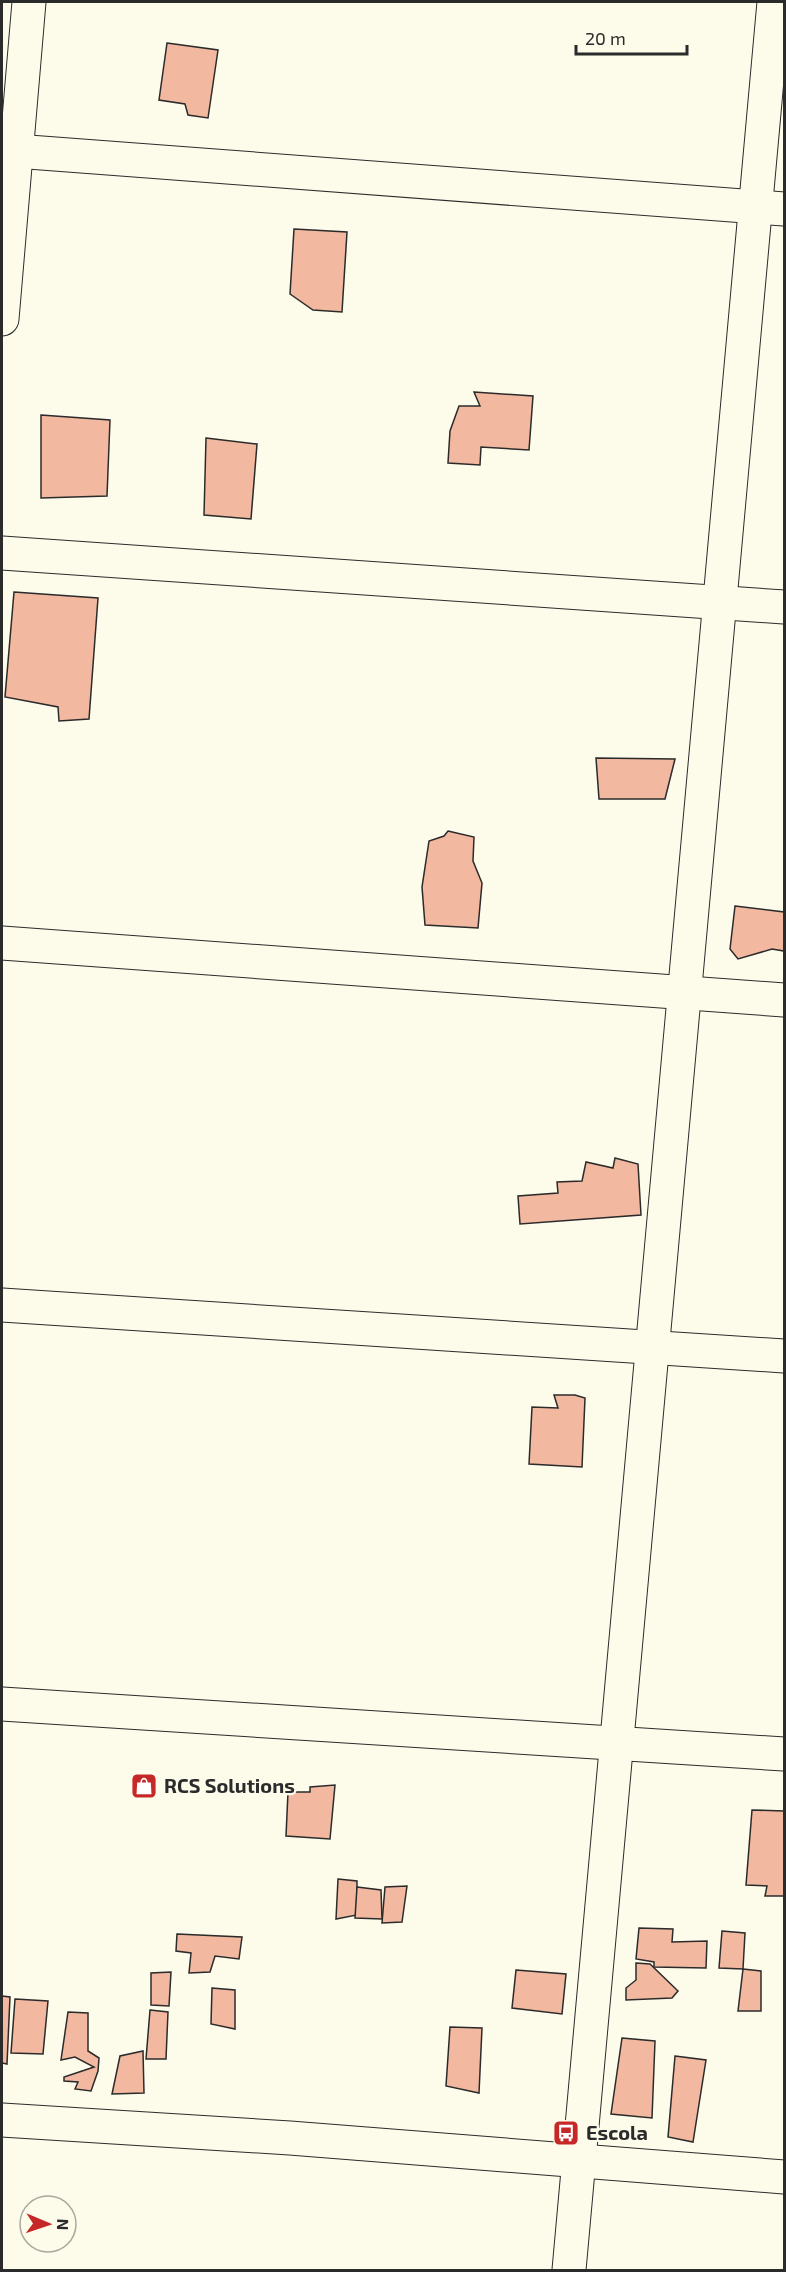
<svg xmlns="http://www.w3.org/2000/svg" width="786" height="2272" font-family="'Exo 2',sans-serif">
<rect width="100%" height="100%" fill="#fdfbea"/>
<!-- building -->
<g fill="#f2b8a0" stroke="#2b2b2b" stroke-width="1.5">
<path d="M167 43 218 50 208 118 188 115 185 104 159 100Z"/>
<path d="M294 229 347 232 342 312 313 310 290 294Z"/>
<path d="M474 392 533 396 529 450 481 447 480 465 448 463 450 431 459 406H480Z"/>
<path d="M41 415 110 420 107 496 41 498Z"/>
<path d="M206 438 257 444 251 519 204 515Z"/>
<path d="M14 592 98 598 89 719 59 721 58 707 5 697Z"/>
<path d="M596 758 675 759 665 799H599Z"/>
<path d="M448 831 474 837 473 861 482 883 478 928 425 925 422 887 429 841 444 836Z"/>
<path d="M735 906 784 912V951L772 949 738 959 730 949Z"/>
<path d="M615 1158 638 1164 641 1215 520 1224 518 1196 558 1193 557 1182 582 1181 586 1162 613 1168Z"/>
<path d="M554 1395H575L585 1398 582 1467 529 1464 532 1407 558 1408Z"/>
<path d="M335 1785 330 1839 286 1836 288 1792H310V1787Z"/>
<path d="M752 1810 784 1811V1896H765L767 1886 746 1885Z"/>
<path d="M338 1879 357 1881V1915L336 1919Z"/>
<path d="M407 1886 402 1922 382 1923 385 1887Z"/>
<path d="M357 1887 381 1890 382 1919 355 1918Z"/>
<path d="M639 1928 673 1929 672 1942 707 1941 706 1968 654 1967V1962L636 1959Z"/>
<path d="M722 1931 745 1933 743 1969 719 1968Z"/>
<path d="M177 1934 242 1937 239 1959 215 1956 210 1972 189 1973 191 1953 176 1951Z"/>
<path d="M636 1963 650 1964 678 1991 672 1998 626 2000V1988L636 1980Z"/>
<path d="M743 1969 761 1971V2011H738Z"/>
<path d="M516 1970 566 1974 562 2014 512 2008Z"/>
<path d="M171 1972 169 2006 151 2005V1973Z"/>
<path d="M212 1988 235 1990V2029L211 2024Z"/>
<path d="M2 1996 10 1997 7 2064 2 2063Z"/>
<path d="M15 1999 48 2001 43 2054 11 2053Z"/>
<path d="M150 2010 168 2012 166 2059H146Z"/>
<path d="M68 2012 88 2013V2051L99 2058 98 2071 91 2091 75 2089 78 2082 64 2081V2077L94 2067 75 2057 61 2060Z"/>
<path d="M450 2027 482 2028 479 2093 446 2086Z"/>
<path d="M622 2038 655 2041 652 2118 611 2114Z"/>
<path d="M143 2051 144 2093 112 2094 120 2056Z"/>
<path d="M675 2056 706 2060 693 2142 668 2137Z"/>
</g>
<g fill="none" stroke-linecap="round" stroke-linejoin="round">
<defs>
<g id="minor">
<path d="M2 150 784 209"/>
<path d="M2 319 29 2"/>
<path d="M2 553 784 607"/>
<path d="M2 943 784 1000"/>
<path d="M2 1305 784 1356"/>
<path d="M2 1704 784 1754"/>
<path d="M569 2270 774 2"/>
</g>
<path id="tertiary" d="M2 2120 290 2138 784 2177"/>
</defs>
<!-- minor casing -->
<use href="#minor" stroke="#2b2b2b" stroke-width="35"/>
<!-- tertiary casing -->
<use href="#tertiary" stroke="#2b2b2b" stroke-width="35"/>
<!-- minor -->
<use href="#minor" stroke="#fdfbea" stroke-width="33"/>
<!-- tertiary -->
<use href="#tertiary" stroke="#fdfbea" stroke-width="33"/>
</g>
<!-- icons -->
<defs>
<symbol id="shop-square" viewBox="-11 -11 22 22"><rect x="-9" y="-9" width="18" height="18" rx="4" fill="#c62828" stroke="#fdfbea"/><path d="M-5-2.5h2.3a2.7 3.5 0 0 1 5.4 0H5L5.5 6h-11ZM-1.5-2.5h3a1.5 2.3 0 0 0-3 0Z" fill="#fff"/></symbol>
<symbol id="bus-square" viewBox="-11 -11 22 22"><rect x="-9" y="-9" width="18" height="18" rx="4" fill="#c62828" stroke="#fdfbea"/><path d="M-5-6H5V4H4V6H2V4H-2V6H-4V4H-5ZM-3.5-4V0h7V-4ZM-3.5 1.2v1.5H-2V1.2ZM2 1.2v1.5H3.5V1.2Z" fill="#fff"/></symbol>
</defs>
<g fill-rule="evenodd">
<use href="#shop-square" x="129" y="1771" width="30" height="30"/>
<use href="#bus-square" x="551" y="2118" width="30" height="30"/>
</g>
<g text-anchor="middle" stroke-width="4.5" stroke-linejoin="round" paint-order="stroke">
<!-- poi labels -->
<g font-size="20" font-weight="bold" fill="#2b2b2b" stroke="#fdfbea" text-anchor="start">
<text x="164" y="1793">RCS Solutions</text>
<text x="586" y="2140">Escola</text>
</g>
</g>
<!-- border -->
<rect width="786" height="2272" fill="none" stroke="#2b2b2b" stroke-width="6"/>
<!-- north arrow -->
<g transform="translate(48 2224) rotate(92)"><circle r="28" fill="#fdfbea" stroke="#a9a89e" stroke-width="1.5"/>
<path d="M0-4.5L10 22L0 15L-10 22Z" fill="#c62828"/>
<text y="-9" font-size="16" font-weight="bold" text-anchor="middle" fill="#2b2b2b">N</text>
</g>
<!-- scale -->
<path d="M576 45v9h111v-9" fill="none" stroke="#2b2b2b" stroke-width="3"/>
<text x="585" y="45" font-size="18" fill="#2b2b2b" stroke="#fdfbea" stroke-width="4.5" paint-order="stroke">20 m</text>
</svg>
